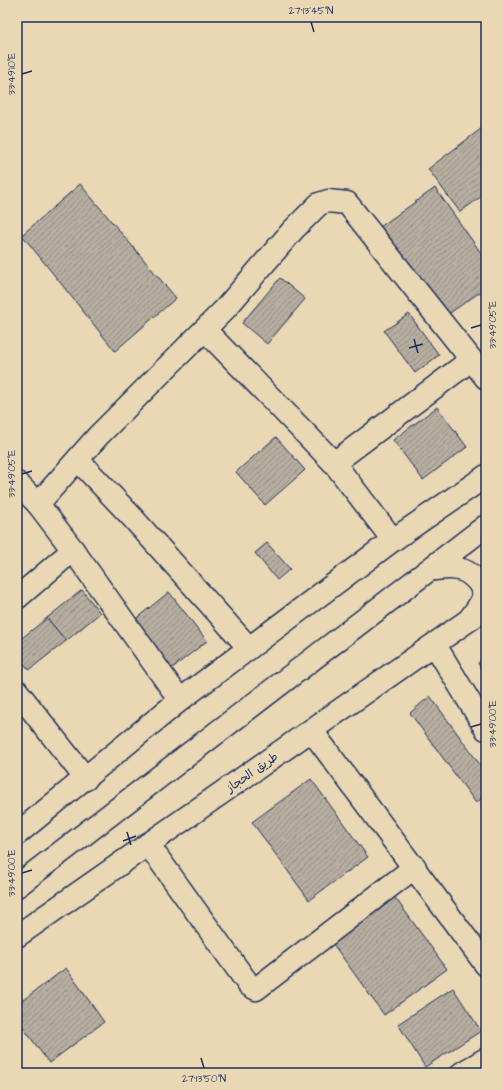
<svg xmlns="http://www.w3.org/2000/svg" width="503" height="1090" font-family="'Architects Daughter','Playpen Sans Arabic',sans-serif">
<defs>
<pattern id="building-hatch" width="6" height="6" patternUnits="userSpaceOnUse"><rect width="6" height="6" fill="#b7aea0"/><path d="M-1 1l2-2M0 6l6-6M5 7l2-2" fill="none" stroke="#948e86"/></pattern>
</defs>
<rect width="100%" height="100%" fill="#ead8b5"/>
<filter id="ink" filterUnits="userSpaceOnUse"><feTurbulence type="fractalNoise" baseFrequency=".025" numOctaves="2"/><feDisplacementMap in="SourceGraphic" scale="8" xChannelSelector="R" yChannelSelector="G"/><feConvolveMatrix kernelMatrix="1 2 1 2 8 2 1 2 1" color-interpolation-filters="sRGB"/></filter>
<g filter="url(#ink)">
<!-- building -->
<g fill="url(#building-hatch)" stroke="#1b2f5e">
<path d="M482 128 486 134V193L460 212 428 169Z"/>
<path d="M80 184 176 298 115 351 22 235Z"/>
<path d="M435 188 486 260V288L444 317 380 227Z"/>
<path d="M280 278 305 299 267 344 242 323Z"/>
<path d="M409 314 439 355 415 373 384 331Z"/>
<path d="M437 407 467 447 423 480 393 440Z"/>
<path d="M276 437 305 470 265 505 236 472Z"/>
<path d="M267 543 290 569 277 580 255 553Z"/>
<path d="M82 590 100 613 66 641 47 618Z"/>
<path d="M169 592 207 641 171 669 133 621Z"/>
<path d="M47 618 66 641 29 670 17 655V642Z"/>
<path d="M486 657V679L478 663Z"/>
<path d="M430 696 486 773V795L476 803 410 713Z"/>
<path d="M311 779 368 857 309 900 252 822Z"/>
<path d="M391 892 447 969 384 1015 328 937Z"/>
<path d="M66 968 104 1022 49 1063 17 1019 19 1003Z"/>
<path d="M453 988 481 1031 425 1067 398 1024Z"/>
</g>
<g fill="none" stroke-linecap="round" stroke-linejoin="round">
<defs>
<g id="minor">
<path d="M205 330 334 463 393 540"/>
<path d="M78 460 131 516 249 648"/>
<path d="M334 463 471 360"/>
<path d="M17 483 38 504 73 550 180 700"/>
<path d="M38 504 98 436 225 309 293 230 319 204 328 201 347 203 486 378"/>
<path d="M17 598 73 550"/>
<path d="M435 645 486 729"/>
<path d="M17 691 86 779"/>
<path d="M312 731 486 965"/>
<path d="M148 844 249 985 256 989 415 867"/>
<path d="M462 1073 486 1059"/>
</g>
<g id="major">
<path d="M429 570C448 567 465 565 478 582 481 586 484 592 483 597 481 605 474 612 470 619"/>
<path d="M17 834 180 700 393 540 486 476"/>
<path d="M17 886 486 526"/>
<path d="M17 936 486 608"/>
</g>
</defs>
<!-- minor casing -->
<use href="#minor" stroke="#1b2f5e" stroke-width="25"/>
<!-- major casing -->
<use href="#major" stroke="#1b2f5e" stroke-width="25"/>
<!-- minor -->
<use href="#minor" stroke="#ead8b5" stroke-width="22"/>
<!-- major -->
<use href="#major" stroke="#ead8b5" stroke-width="22"/>
</g>
</g>
<!-- ticks -->
<path fill="none" stroke="#1b2f5e" stroke-width="1.5" d="M311 22 314 32M22 74 32 71M471 328 481 325M414 339 418 353M409 348 423 344M22 474 32 471M471 727 481 724M127 832 131 845M123 841 136 836M22 873 32 870M201 1058 204 1068"/>
<g text-anchor="middle" stroke-width="3" stroke-linejoin="round" paint-order="stroke">
<!-- street labels -->
<g font-size="12" fill="#1b2f5e" stroke="#ead8b5">
<text transform="translate(252 772) rotate(-35)" y="4">طريق الحجاز</text>
</g>
</g>
<!-- margin -->
<rect width="503" height="1090" fill="none" stroke="#ead8b5" stroke-width="44"/>
<rect x="22" y="22" width="459" height="1046" fill="none" stroke="#1b2f5e" stroke-width="1.5"/>
<g font-size="10" text-anchor="middle" fill="#1b2f5e">
<text x="311" y="14">27°13'45"N</text>
<text transform="translate(11 74) rotate(-90)" y="4">33°49'10"E</text>
<text transform="translate(492 325) rotate(-90)" y="4">33°49'05"E</text>
<text transform="translate(11 474) rotate(-90)" y="4">33°49'05"E</text>
<text transform="translate(492 724) rotate(-90)" y="4">33°49'00"E</text>
<text transform="translate(11 873) rotate(-90)" y="4">33°49'00"E</text>
<text x="204" y="1082">27°13'50"N</text>
</g>
</svg>
